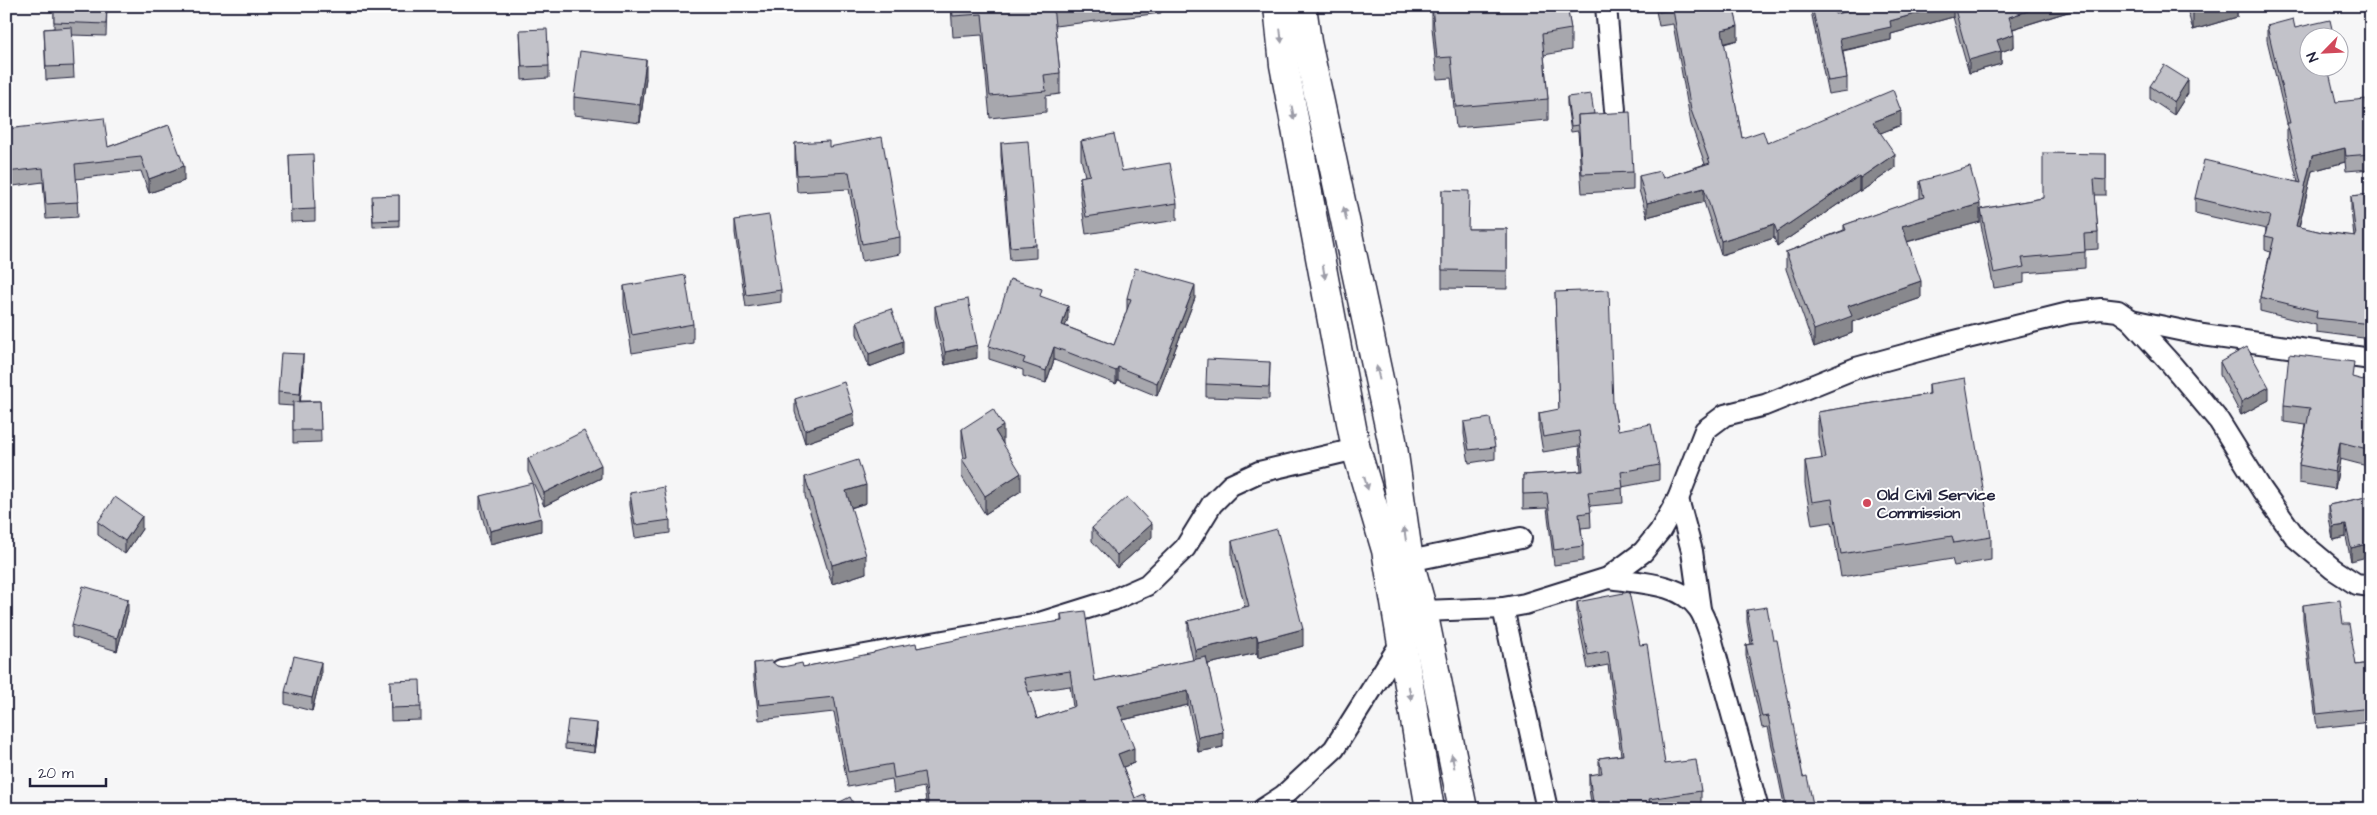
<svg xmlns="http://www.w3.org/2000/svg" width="2377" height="815" font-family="'Architects Daughter',sans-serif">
<rect width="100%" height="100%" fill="#f6f6f7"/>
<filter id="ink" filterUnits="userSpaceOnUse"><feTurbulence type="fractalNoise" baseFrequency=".02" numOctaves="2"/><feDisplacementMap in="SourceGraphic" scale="10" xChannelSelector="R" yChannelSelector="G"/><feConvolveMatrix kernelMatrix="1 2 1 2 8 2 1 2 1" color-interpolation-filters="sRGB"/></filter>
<g filter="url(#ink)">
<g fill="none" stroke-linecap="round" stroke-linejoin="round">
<defs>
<g id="minor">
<path d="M1606 6 1615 110"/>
<path d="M2131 320 2203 335 2371 359"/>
<path d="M1678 499 1692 551 1700 609"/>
<path d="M1409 561 1521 538"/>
<path d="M1608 578C1638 583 1680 582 1699 609 1704 616 1707 626 1710 634L1758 809"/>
<path d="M1503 608 1547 809"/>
<path d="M1423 611 1503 608 1525 604 1608 578 1643 552 1660 531 1678 499 1705 430 1725 415 1765 405 1856 368 1951 342 2069 313 2101 309 2118 311 2131 320 2172 365 2219 421 2262 490 2296 538 2333 569 2356 584 2371 586"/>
<path d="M781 670 1033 625 1113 600 1147 585 1185 548 1212 504 1231 485 1259 472 1356 449"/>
<path d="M1263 809 1283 796 1334 749 1401 643"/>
</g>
<g id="primary">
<path d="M1278 6 1284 65 1356 449 1386 550 1430 809"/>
<path d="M1302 6 1307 42 1392 440 1409 561 1423 611 1463 809"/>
</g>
</defs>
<!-- minor casing -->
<use href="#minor" stroke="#22223b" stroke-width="24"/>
<!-- primary casing -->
<use href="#primary" stroke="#22223b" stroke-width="31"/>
<!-- minor -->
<use href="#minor" stroke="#fff" stroke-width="20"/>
<!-- primary -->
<use href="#primary" stroke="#fff" stroke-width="28"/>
</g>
<!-- wall -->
<g fill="#a7a7ad" stroke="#22223b" fill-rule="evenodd">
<path d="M54 6H107L106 36 72 35 74 78 46 80 44 29 54 28Z"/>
<path d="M951 6H1161V13L1055 26 1060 73V94L1046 96V112L990 118 982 35 953 37Z"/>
<path d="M1432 6H1585V10L1568 13 1571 29V50L1544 55 1548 99V120L1456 128 1451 78 1437 79 1432 27Z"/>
<path d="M1655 6H1751L1735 11 1738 40 1724 44 1742 138 1767 143 1901 125 1880 133 1895 168 1860 192 1859 190 1777 246 1774 238 1721 255 1704 202 1647 217 1639 190V176L1663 178 1705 164 1691 124 1673 24 1659 26Z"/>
<path d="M1810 6H1833L1835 14 1871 6H2074V10L2013 29 2014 47 2001 52V64L1969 73 1953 17 1891 34V40L1843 51 1847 78V91L1828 94Z"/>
<path d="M2186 6H2237V17L2193 30Z"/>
<path d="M2267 26 2295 28 2310 38 2336 102 2371 150V169L2346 171 2345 162 2312 171 2299 227 2322 232 2354 236 2351 210V196L2371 194V339L2316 332V325L2260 311V297L2270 252 2265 250V236L2266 229 2195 213V198L2298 182 2287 138V123L2267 40Z"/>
<path d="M520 30 549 66V78L522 80Z"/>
<path d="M646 78 640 123 574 115V97Z"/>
<path d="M2150 86 2188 93 2174 115 2150 99Z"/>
<path d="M1567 97 1594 114 1633 172V190L1582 193 1578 131 1571 132 1567 104Z"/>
<path d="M169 125 184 181 149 193 141 171 76 179 78 217 46 219 43 182 6 187V129L108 147Z"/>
<path d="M1081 141 1122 171 1177 203V220L1086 234 1080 194V177L1085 176 1081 159Z"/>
<path d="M795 143 829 147 900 237V254L862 261 849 189 797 192 795 160Z"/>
<path d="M1001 143 1036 245V258L1010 260 1001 156Z"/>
<path d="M2106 154V195H2095L2098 233V249L2085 250V268L2024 273V283L1994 288 1981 225V209L2043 198Z"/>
<path d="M289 155 315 209V221L291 222Z"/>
<path d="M1920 181 1980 222 1907 242 1921 298 1852 322V333L1814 347 1786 269V252L1844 230V225L1920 199Z"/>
<path d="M1442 190 1468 229H1507V289L1442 288Z"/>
<path d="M399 195V226L373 227 372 203Z"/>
<path d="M735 220 781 290V302L746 307 735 233Z"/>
<path d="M624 286 693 324V343L632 353 624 304Z"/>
<path d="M1555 292 1613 404 1618 430 1659 465V480L1622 487 1623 503 1590 506 1591 527 1581 528 1583 546V561L1554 565 1547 508 1523 509V475L1581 471 1579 446 1543 452 1539 428V413L1559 410Z"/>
<path d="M1042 297 1068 318 1065 326 1114 345 1127 310V298H1195L1157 396 1118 380 1116 384 1054 360 1046 383 1023 376V370L989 359V346Z"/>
<path d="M935 306 977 358 945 365 935 319Z"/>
<path d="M857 321 903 354 869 367 857 334Z"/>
<path d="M1270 362 1269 399 1206 397V384Z"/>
<path d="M2220 362 2269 400 2241 415 2220 375Z"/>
<path d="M303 367 300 401H320L321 442 293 443V406L278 405V392Z"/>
<path d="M2354 378 2371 382V467L2340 459 2335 489 2299 483V465L2306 425 2284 422V405Z"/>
<path d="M1929 384 1991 537V560L1954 566 1952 559 1841 577 1832 522 1812 525 1805 484V461L1822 459 1818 435V412L1929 394Z"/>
<path d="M795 399 854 426 805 443 795 412Z"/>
<path d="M1464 422 1495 447V459L1469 463 1464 434Z"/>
<path d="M962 429 1003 444 1021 491 985 514 962 477V459L964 458 962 447Z"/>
<path d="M528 459 601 478 544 506 528 472Z"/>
<path d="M805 477 866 503 851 508 866 573 832 584 805 496Z"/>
<path d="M630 493 670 520V533L635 538 630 505Z"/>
<path d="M480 496 541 531 490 544 480 509Z"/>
<path d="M2371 496 2351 561 2346 537 2333 540 2329 518V505Z"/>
<path d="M98 522 142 529 125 554 98 535Z"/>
<path d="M1092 528 1152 537 1117 568 1092 541Z"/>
<path d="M1232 541 1303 646 1258 658 1257 653 1208 664 1223 747 1198 752 1188 705 1123 720 1134 763 1123 767 1135 798 1150 809H927L924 787 894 793 892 779 848 787 834 712 759 720 754 677V663L783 667H803L874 654V652L917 648 1061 621V614L1095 681 1193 660 1188 638V621L1245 607 1232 558ZM1070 686 1073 707 1037 719 1028 692Z"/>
<path d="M1577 602 1640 645 1665 764 1701 791V805L1680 809H1592L1589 789V775L1599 774V758L1621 755 1608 665 1588 669 1577 616Z"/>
<path d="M2303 605 2343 624 2356 665 2371 663V722L2317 728 2303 619Z"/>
<path d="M1747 610 1773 640 1803 777 1814 809H1785L1768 727 1762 728 1746 656V645L1751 644 1747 622Z"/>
<path d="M128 611 117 651 72 637V625Z"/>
<path d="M321 675 312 711 285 704V692Z"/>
<path d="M390 681 421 707V720L391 721Z"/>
<path d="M597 730 594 753 565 749V743Z"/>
</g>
<!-- shaded-wall -->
<g fill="#88888d" stroke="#22223b">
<path d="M1731 6H1751L1731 12Z"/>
<path d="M1944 6H1953V17L1891 34V40L1840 51V38L1890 21Z"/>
<path d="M2043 6H2074V10L2009 30V17Z"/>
<path d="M2211 6H2237V17L2193 30V11Z"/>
<path d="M1738 26V40L1722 44V30Z"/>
<path d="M2014 34V47L2001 52V64L1969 73V60L1997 40Z"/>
<path d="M646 60V78L640 123V105Z"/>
<path d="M2188 80V93L2174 115V102Z"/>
<path d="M1901 111V125L1873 136V122Z"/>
<path d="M2345 148V162L2312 171 2296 240V226L2312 156Z"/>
<path d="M1895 154V168L1860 192V178Z"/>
<path d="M184 166V181L149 193V179Z"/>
<path d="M1859 176V190L1777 246V232Z"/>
<path d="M1704 188V202L1647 217V203Z"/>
<path d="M1980 204V222L1902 243V226Z"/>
<path d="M1774 224V238L1721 255V241Z"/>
<path d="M1921 281V298L1852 322V333L1814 347V330L1848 306Z"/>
<path d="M1195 285V298L1157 396V383Z"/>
<path d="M1068 306V318L1062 337V325Z"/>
<path d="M903 341V354L869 367V354Z"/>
<path d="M977 345V358L945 365V352Z"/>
<path d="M1054 347V360L1046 383V371Z"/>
<path d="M303 354V367L300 407V394Z"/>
<path d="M1118 367V380L1116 384V371Z"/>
<path d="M2269 387V400L2241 415V402Z"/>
<path d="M854 413V426L805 443V430Z"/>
<path d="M1003 426V444L995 431Z"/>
<path d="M2340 442V459L2335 489V472Z"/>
<path d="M601 465V478L544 506V493Z"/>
<path d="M1021 473V491L985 514V496Z"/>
<path d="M866 485V503L846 509V491Z"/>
<path d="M142 516V529L125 554V541Z"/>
<path d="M541 518V531L490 544V531Z"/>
<path d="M1152 524V537L1117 568V555Z"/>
<path d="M2346 525V537L2333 540V527Z"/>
<path d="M2371 543V556L2351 561V548Z"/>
<path d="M866 555V573L832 584V565Z"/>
<path d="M128 599V611L117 651V638Z"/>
<path d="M1303 629V646L1258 658V641Z"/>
<path d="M1257 636V653L1195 667V650Z"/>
<path d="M321 662V675L312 711V698Z"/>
<path d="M1188 691V705L1118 721V706Z"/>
<path d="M597 723V730L594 753V746Z"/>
<path d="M1223 732V747L1198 752V737Z"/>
<path d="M1134 748V763L1118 769V754Z"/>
</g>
<!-- building -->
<g fill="#c2c2c9" stroke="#22223b" fill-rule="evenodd">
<path d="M54 6H107L106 24 54 22Z"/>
<path d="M952 6H1053L1060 73 1044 75 1046 91 990 96 982 14 953 16Z"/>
<path d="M1432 6H1567L1571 29 1542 34 1548 99 1456 107 1451 57 1437 58Z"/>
<path d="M1658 6H1733L1738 26 1722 30 1742 138 1763 131 1767 143 1893 90 1901 111 1873 122 1895 154 1860 178 1859 176 1777 232 1774 224 1721 241 1704 188 1647 203 1639 176 1660 171 1663 178 1710 163 1691 110 1673 10 1659 12Z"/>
<path d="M1812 6H1833L1835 14 1871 6H1944L1890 21 1891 27 1840 38 1847 78 1828 81Z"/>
<path d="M1954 6H2043L2009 17 2014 34 1997 40 2001 51 1969 60Z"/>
<path d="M2191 6H2211L2193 11Z"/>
<path d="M2293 19 2295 28 2330 20 2334 38H2310V68H2328L2336 102 2366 99 2371 154 2346 156 2345 148 2312 156 2296 226 2322 232 2356 236 2351 196 2371 194V324L2316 318 2317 311 2260 297 2274 238 2265 236 2270 216 2195 198 2204 160 2301 183 2287 123H2290L2267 26Z"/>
<path d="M72 27 74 66 46 67 44 29Z"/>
<path d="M547 29 549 66 522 67 520 30Z"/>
<path d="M580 51 646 60 640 105 574 97Z"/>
<path d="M2164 65 2188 80 2174 102 2150 86Z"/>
<path d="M1591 94 1594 114 1578 115V125L1571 126 1567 97Z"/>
<path d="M1630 112 1633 172 1582 174 1578 115Z"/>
<path d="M104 118 108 147 169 125 184 166 149 179 141 157 75 164 78 202 46 204 43 168 6 172V129Z"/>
<path d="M1114 134 1122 171 1170 163 1177 203 1086 217 1080 177 1090 175 1081 141Z"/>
<path d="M882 137 900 237 862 244 849 172 797 175 795 143 829 141V147Z"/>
<path d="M1028 141 1036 245 1010 247 1001 143Z"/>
<path d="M2043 153 2106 154V180L2094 179 2098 233 2084 234 2085 252 2022 258 2024 267 1994 273 1981 209 2043 198Z"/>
<path d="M313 154 315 209 291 210 289 155Z"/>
<path d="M1970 167 1980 204 1902 226 1921 281 1848 306 1852 316 1814 330 1786 252 1846 230 1844 225 1924 197 1920 181Z"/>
<path d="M1442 190 1469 191 1468 229H1507V271L1442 270Z"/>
<path d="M399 195V220L373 221 372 196Z"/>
<path d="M769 215 781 290 746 295 735 220Z"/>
<path d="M1135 268 1195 285 1157 383 1118 367 1116 371 1054 347 1046 371 1023 363 1025 358 989 346 1010 279 1042 289 1040 296 1068 306 1062 325 1114 345 1131 299 1127 298Z"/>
<path d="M685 275 693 324 632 335 624 286Z"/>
<path d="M1609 290 1613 404 1618 430 1651 424 1659 465 1621 472 1623 488 1588 492 1591 512 1579 514 1583 546 1554 550 1547 493 1523 494V475L1583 471 1579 431 1543 437 1539 413 1559 409 1555 292Z"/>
<path d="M968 299 977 345 945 352 935 306Z"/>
<path d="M891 309 903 341 869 354 857 321Z"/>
<path d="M2247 347 2269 387 2241 402 2220 362Z"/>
<path d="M281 353 303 354 300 394 278 392Z"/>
<path d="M2289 354 2354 362 2352 377 2371 382V450L2340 442 2335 472 2299 465 2310 408 2284 405Z"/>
<path d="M1207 359 1270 362 1269 387 1206 384Z"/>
<path d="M1965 378 1991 537 1954 543 1952 536 1841 554 1832 499 1812 502 1805 461 1826 458 1818 412 1930 394 1929 384Z"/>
<path d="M844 382 854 413 805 430 795 399Z"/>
<path d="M320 401 321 430H293V402Z"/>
<path d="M993 409 1003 426 995 431 1021 473 985 496 962 459 967 457 962 429Z"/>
<path d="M1490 418 1495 447 1469 450 1464 422Z"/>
<path d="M584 431 601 465 544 493 528 459Z"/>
<path d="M858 460 866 485 846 491 866 555 832 565 805 477Z"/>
<path d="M532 483 541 518 490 531 480 496Z"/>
<path d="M664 487 670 520 635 525 630 493Z"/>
<path d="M2371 496V543L2351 548 2346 525 2333 527 2329 505Z"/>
<path d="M115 497 142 516 125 541 98 522Z"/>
<path d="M1127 497 1152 524 1117 555 1092 528Z"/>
<path d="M1277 529 1303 629 1258 641 1257 636 1195 650 1188 621 1249 606 1232 541Z"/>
<path d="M83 586 128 599 117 638 72 625Z"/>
<path d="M1629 592 1640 645 1647 644 1665 764 1696 760 1701 791 1649 799 1651 809H1594L1589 775 1602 773 1599 758 1623 755 1608 651 1588 655 1577 602Z"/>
<path d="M2340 600 2343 624H2349L2356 665 2371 663V708L2317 714 2303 605Z"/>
<path d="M1767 607 1773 640H1777L1803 777 1807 776 1814 809H1787L1768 716 1762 717 1746 645 1753 644 1747 610Z"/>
<path d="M1085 611 1095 681 1206 657 1223 732 1198 737 1188 691 1118 706 1134 748 1118 754 1135 798 1144 794 1150 809H929L924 772 894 778 892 764 848 772 834 697 759 705 754 663 771 661 777 666 783 667 802 663 803 667 874 653V652L889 648 916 643 917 648 1008 629 1062 621 1061 614ZM1070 671 1075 706 1037 719 1024 678Z"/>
<path d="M294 656 321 662 312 698 285 692Z"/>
<path d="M420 680 421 707 391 708 390 681Z"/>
<path d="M568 720 597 723 594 746 565 743Z"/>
<path d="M850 797 856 809H826Z"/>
<path d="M698 802 711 809H695Z"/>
</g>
<!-- one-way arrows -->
<defs><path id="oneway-solid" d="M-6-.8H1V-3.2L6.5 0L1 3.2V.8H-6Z" transform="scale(1.25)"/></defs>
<g fill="#9c9ca7">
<use href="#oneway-solid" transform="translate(1281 36) rotate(84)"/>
<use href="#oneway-solid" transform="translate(1293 113) rotate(79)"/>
<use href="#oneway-solid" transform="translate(1345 214) rotate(-102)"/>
<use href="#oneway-solid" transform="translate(1324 272) rotate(80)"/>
<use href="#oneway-solid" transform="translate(1378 373) rotate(-102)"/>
<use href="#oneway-solid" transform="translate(1366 483) rotate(74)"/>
<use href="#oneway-solid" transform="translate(1405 534) rotate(-98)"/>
<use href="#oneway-solid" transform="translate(1410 693) rotate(80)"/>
<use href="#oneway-solid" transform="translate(1453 761) rotate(-101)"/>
</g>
</g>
<!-- markers -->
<circle fill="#d1495b" stroke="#fff" stroke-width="2" cx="1867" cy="503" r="5"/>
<g text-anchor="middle" stroke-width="4" stroke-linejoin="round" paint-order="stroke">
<!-- poi labels -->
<g font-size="16" font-weight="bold" fill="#22223b" stroke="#fff" text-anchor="start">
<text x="1877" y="500">Old Civil Service<tspan x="1877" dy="18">Commission</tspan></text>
</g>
</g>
<!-- margin -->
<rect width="2377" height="815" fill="none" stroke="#fff" stroke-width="25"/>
<rect x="12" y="12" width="2352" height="790" fill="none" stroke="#22223b" stroke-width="2" filter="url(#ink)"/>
<!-- north arrow -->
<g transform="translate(2324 52) rotate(246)"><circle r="24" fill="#ffffff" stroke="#a7a7b1"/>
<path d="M0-4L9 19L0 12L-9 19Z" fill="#d1495b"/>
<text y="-8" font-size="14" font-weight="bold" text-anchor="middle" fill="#22223b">N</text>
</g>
<!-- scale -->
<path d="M30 778v8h76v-8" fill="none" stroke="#22223b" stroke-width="2.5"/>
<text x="38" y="778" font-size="15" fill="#22223b" stroke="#ffffff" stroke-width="4" paint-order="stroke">20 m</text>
</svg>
